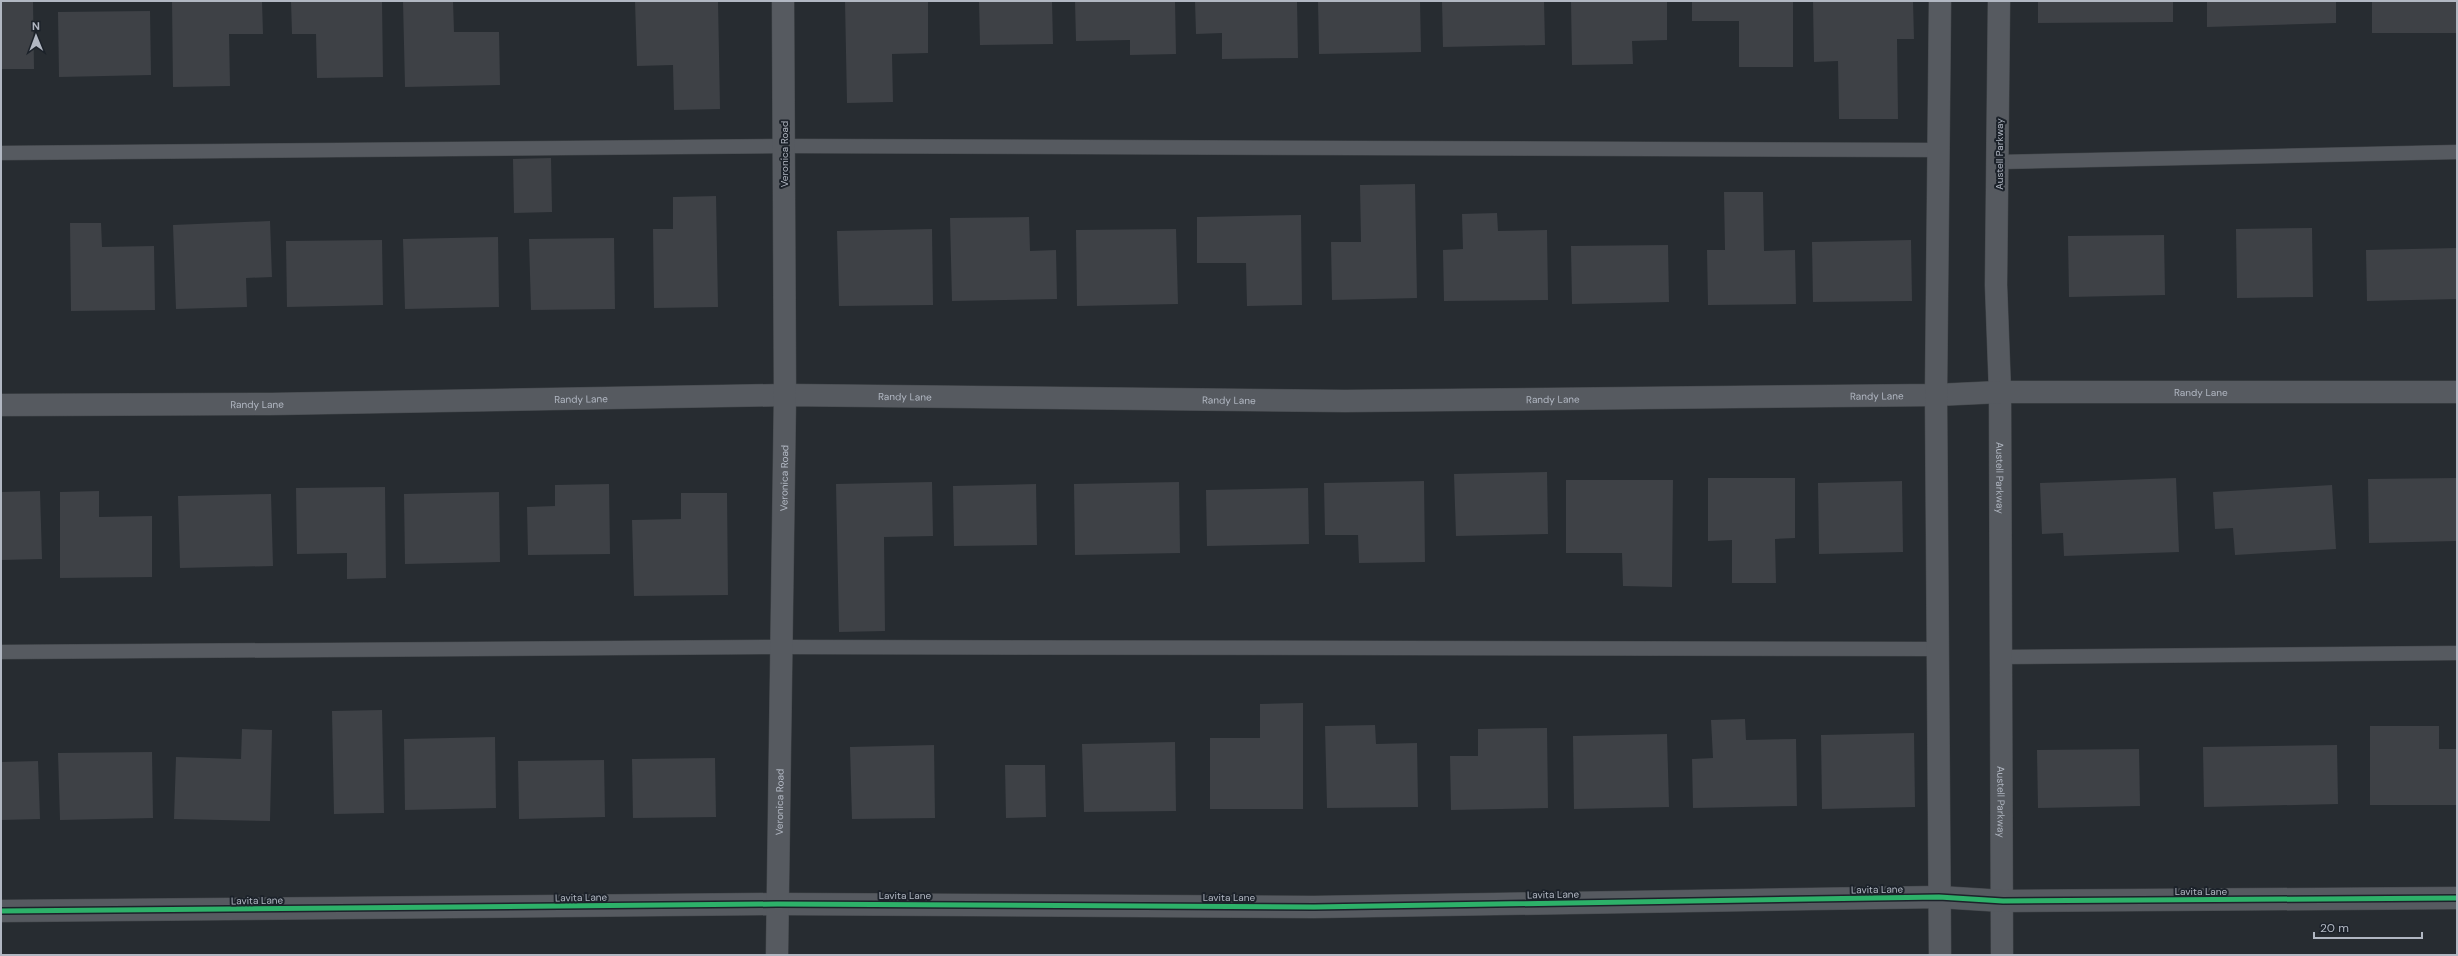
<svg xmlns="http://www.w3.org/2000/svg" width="2458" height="956" font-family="'DM Sans',sans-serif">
<rect width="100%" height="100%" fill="#272c31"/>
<!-- building -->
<g fill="#3e4146">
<path d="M1 1H33L34 69H1Z"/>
<path d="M172 1H262L263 34H229L230 86 173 87Z"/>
<path d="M291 1H382L383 77 317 78 316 34H292Z"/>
<path d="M403 1H453L454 32H499L500 85 405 87Z"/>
<path d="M635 1H718L720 109 674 110 673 65 637 66Z"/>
<path d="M845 1H928V53L892 54 893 102 847 103Z"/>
<path d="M979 1H1052L1053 44 980 45Z"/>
<path d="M1075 1H1175L1176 54 1130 55V40L1076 41Z"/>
<path d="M1195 1H1297L1298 58 1222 59V33L1196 34Z"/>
<path d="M1318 1H1420L1421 52 1319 54Z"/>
<path d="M1442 1H1544L1545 45 1443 47Z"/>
<path d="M1571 1H1667V40L1632 41 1633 64 1572 65Z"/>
<path d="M1692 1H1793V67H1739V21H1692Z"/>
<path d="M1813 1H1913L1914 39H1897L1898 119H1839L1838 61 1814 62Z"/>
<path d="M2038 1H2173V22L2038 23Z"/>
<path d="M2207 1H2336V23L2207 27Z"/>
<rect x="2372" y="1" width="85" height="32"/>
<path d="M150 11 151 75 59 77 58 12Z"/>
<path d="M551 158 552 212 514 213 513 159Z"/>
<path d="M1415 184 1417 298 1332 300 1331 242H1361L1360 185Z"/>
<path d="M1724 192H1763L1764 251 1795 250 1796 304 1708 305 1707 250H1725Z"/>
<path d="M716 196 718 307 654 308 653 229H673V197Z"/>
<path d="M1497 213 1498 231 1547 230 1548 300 1444 301 1443 250 1463 249 1462 214Z"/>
<path d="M1301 215 1302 305 1247 306 1246 263H1197V217Z"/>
<path d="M1029 217 1030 251 1056 250 1057 299 952 301 950 218Z"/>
<path d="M270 221 272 277 246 278 247 307 176 309 173 225Z"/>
<path d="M70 223H101L102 247 154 246 155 310 71 311Z"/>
<path d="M2312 228 2313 297 2237 298 2236 229Z"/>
<path d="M932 229 933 305 839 306 837 231Z"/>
<path d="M1176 229 1178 304 1077 306 1076 230Z"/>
<path d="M2164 235 2165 295 2069 297 2068 236Z"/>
<path d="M498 237 499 307 405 309 403 239Z"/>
<path d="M614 238 615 309 531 310 529 239Z"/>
<path d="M382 240 383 305 287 307 286 241Z"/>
<path d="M1911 240 1912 301 1813 302 1812 242Z"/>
<path d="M1668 245 1669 302 1572 304 1571 246Z"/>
<path d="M2457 248V299L2367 301 2366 250Z"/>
<path d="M1547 472 1548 534 1456 536 1454 474Z"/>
<path d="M1708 478H1795V538L1775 539 1776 583H1732V540L1708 541Z"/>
<path d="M2176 478 2179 552 2064 556 2063 533 2042 534 2040 483Z"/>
<path d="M2457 478V541L2369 543 2368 479Z"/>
<path d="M1566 480H1673L1672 587 1623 586 1622 553H1566Z"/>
<path d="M1424 481 1425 562 1359 563 1358 535H1325L1324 483Z"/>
<path d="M1902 481 1903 552 1819 554 1818 483Z"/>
<path d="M932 482 933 536 884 537 885 631 839 632 836 484Z"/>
<path d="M1179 482 1180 553 1075 555 1074 484Z"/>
<path d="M609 484 610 554 528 555 527 507 555 506V485Z"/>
<path d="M1036 484 1037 545 954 546 953 486Z"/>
<path d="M2332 485 2336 549 2235 555 2233 528 2215 529 2213 492Z"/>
<path d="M385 487 386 578 347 579V553L297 554 296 488Z"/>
<path d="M1308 488 1309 544 1207 546 1206 490Z"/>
<path d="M40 491 42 559 1 560V492Z"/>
<path d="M99 491V517L152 516V577L60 578V492Z"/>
<path d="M499 492 500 562 405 564 404 494Z"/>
<path d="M681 493H727L728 595 634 596 632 520 681 519Z"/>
<path d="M271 494 273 566 180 568 178 496Z"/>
<path d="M1303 703V809H1210V738H1260V704Z"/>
<path d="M382 710 384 813 334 814 332 711Z"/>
<path d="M1745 719 1746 740 1796 739 1797 806 1693 808 1692 759 1713 758 1711 720Z"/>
<path d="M1375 725 1376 744 1417 743 1418 807 1327 808 1325 726Z"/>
<path d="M2370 726H2439V749H2457V805H2370Z"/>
<path d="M1547 728 1548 808 1451 810 1450 756H1478V729Z"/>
<path d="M242 729 272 730 270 821 174 819 176 757 241 759Z"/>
<path d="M1914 733 1915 807 1822 809 1821 735Z"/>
<path d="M1667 734 1669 807 1574 809 1573 736Z"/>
<path d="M495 737 496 808 405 810 404 739Z"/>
<path d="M1175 742 1176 811 1084 812 1082 744Z"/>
<path d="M934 745 935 818 852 819 850 747Z"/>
<path d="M2337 745 2338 804 2204 807 2203 747Z"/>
<path d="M2139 749 2140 806 2038 808 2037 750Z"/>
<path d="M152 752 153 818 60 820 58 753Z"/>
<path d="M715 758 716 817 633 818 632 759Z"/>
<path d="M604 760 605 817 519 819 518 761Z"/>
<path d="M38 761 40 819 1 820V762Z"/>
<path d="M1005 765H1045L1046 817 1006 818Z"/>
</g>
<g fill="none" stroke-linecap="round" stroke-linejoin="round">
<defs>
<g id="service">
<path d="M1 153 784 146 1939 150"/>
<path d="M1999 162 2457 152"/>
<path d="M1 652 781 647 1937 649"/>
<path d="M2001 657 2457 653"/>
</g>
<g id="minor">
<path id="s1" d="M1999 1 1996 285 2000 392 2002 955"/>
<path id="s2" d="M1 405 271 404 785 395 1345 401 1936 395 2000 392H2457"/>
<path d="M1 911 777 904 1314 907 1939 897 2003 901 2457 898"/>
<path id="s3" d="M777 955 785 395 783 1"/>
<path d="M1940 955 1936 395 1940 1"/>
</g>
</defs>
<!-- service casing -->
<use href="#service" stroke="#44484c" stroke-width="15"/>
<!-- minor casing -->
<use href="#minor" stroke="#44484c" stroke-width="23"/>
<!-- service -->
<use href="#service" stroke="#565a60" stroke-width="14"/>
<!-- minor -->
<use href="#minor" stroke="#565a60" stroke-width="22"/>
<defs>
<path id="cycleway" d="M1 911 777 904 1314 907 1939 897 2003 901 2457 898"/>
</defs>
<!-- cycleway casing -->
<use href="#cycleway" stroke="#1c222a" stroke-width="8"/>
<!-- cycleway -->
<use href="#cycleway" stroke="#2db169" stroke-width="5"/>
</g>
<g text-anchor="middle" stroke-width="4" stroke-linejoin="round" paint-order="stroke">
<!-- street labels -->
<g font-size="10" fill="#b1b7c2" stroke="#1c222a">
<text transform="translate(784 154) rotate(-90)" y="4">Veronica Road</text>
<text transform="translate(1999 154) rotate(-90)" y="4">Austell Parkway</text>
<text dy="4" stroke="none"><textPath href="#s2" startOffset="2200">Randy Lane</textPath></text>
<text dy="4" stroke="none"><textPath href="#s2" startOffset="904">Randy Lane</textPath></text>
<text dy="4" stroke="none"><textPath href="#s2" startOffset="1876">Randy Lane</textPath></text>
<text dy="4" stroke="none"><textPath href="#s2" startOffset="580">Randy Lane</textPath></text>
<text dy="4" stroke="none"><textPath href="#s2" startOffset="1228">Randy Lane</textPath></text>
<text dy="4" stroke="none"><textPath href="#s2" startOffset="1552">Randy Lane</textPath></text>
<text dy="4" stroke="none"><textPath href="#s2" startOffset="256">Randy Lane</textPath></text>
<text dy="4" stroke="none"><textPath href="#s3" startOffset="477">Veronica Road</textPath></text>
<text dy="4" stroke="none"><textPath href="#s1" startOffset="477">Austell Parkway</textPath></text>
<text dy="4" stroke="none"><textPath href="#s3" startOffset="153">Veronica Road</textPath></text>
<text dy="4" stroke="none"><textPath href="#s1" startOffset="801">Austell Parkway</textPath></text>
<text transform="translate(1877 889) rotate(-1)" y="4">Lavita Lane</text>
<text x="2201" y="895">Lavita Lane</text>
<text transform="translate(1553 894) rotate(-1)" y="4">Lavita Lane</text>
<text x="905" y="899">Lavita Lane</text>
<text transform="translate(581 897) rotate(-1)" y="4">Lavita Lane</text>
<text x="1229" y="901">Lavita Lane</text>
<text transform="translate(257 900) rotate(-1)" y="4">Lavita Lane</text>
</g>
</g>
<!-- border -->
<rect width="2458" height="956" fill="none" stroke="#b1b7c2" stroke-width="4"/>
<!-- north arrow -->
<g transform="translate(36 36) rotate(359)" stroke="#1c222a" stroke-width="3" paint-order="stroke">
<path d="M0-3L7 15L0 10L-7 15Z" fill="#b1b7c2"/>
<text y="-6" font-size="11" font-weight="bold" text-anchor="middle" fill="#b1b7c2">N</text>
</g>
<!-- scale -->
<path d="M2314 932v6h108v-6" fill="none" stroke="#b1b7c2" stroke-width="2"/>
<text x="2320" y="932" font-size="12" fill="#b1b7c2" stroke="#1c222a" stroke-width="3" paint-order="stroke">20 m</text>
</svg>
